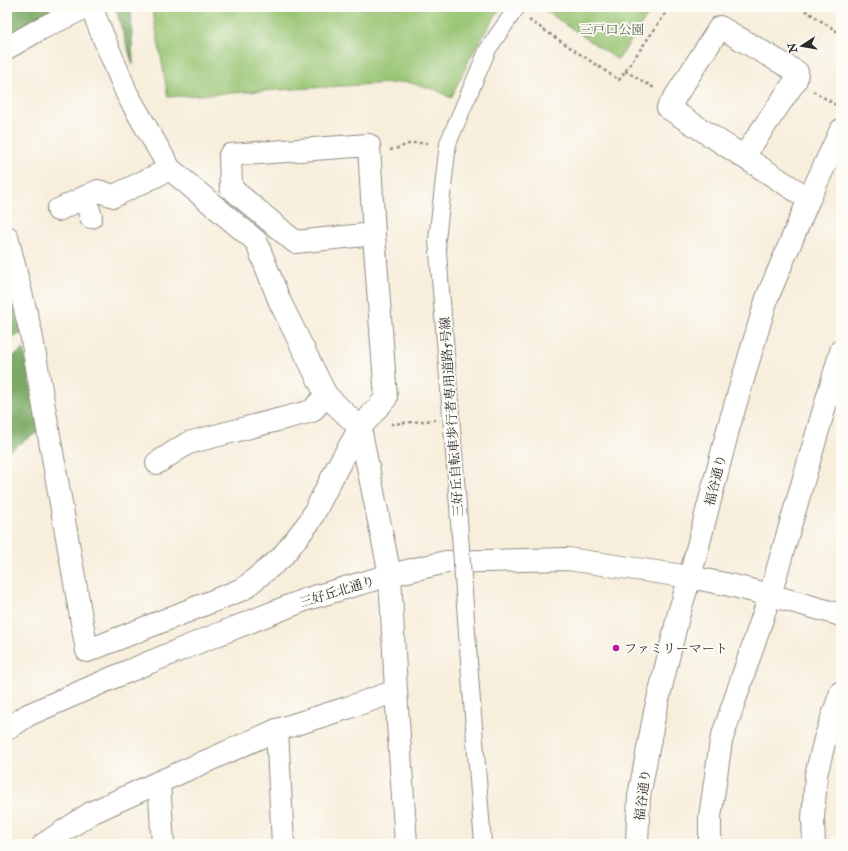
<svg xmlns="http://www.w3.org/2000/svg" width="848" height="851" font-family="'IM FELL Double Pica','Noto Serif JP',serif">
<rect width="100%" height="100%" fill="#fdfcf7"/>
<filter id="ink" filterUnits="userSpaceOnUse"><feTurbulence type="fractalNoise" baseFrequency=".025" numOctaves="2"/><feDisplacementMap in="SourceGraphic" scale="8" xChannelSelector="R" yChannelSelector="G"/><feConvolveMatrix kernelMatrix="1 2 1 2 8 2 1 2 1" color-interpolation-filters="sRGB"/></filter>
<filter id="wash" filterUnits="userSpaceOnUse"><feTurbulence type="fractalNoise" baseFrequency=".012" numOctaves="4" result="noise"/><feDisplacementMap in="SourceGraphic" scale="16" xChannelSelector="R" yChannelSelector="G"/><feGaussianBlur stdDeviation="0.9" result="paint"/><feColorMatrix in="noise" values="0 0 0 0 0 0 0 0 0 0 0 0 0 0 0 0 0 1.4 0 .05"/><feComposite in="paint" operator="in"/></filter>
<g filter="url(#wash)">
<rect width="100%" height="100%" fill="#f7eedb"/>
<!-- green -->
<g fill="#99c573" stroke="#62784f">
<path d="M152 7H501L474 50 451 98 436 90 407 82 168 97Z"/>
<path d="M540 7H653L618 60Z"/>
</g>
<!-- forest -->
<g fill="#7aaa65" stroke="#526a48">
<path d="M7 7H69L7 41Z"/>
<path d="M115 7H131L133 65Z"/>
<path d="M7 272 22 333 7 341Z"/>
<path d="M24 349 39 431 7 452V361Z"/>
</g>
</g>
<g filter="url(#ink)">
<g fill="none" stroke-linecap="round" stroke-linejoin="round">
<defs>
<g id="pedestrian">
<path d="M455 465 437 240 448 143 488 49 517 7"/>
<path d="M471 689 483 844"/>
</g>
<g id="minor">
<path d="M91 7 127 94 170 169 256 241 280 302 326 395 360 428 390 575 396 691 406 844"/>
<path d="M7 48 40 29 86 7"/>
<path d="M744 156 796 80 797 72 720 27 668 108 809 199"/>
<path d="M85 197 91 217"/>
<path d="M58 210 98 191 114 196 170 169"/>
<path d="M7 237 31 333 87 651 243 589 281 558 310 521 337 468 360 428 386 398 374 234 369 145 230 155 231 188 295 242 374 234"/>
<path d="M157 463 188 443 312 411 326 395"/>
<path d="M690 577 730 585 770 595 841 615"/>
<path d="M277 730 283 844"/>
<path d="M159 782 163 844"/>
<path d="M44 844 91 813 159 782 277 730 347 708 396 691"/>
<path d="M637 844 639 796 655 712 679 613 690 577 729 426 767 298 809 199 841 130"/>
<path d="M710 844V817L721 741 770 595 841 351"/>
<path d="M814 844 813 819 816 775 825 739 841 692"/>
</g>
<path id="tertiary" d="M7 729 28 715 112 678 189 646 307 599 390 575 446 562 568 559 690 577"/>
</defs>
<!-- pedestrian casing -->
<use href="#pedestrian" stroke="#918c83" stroke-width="18"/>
<!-- minor casing -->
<use href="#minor" stroke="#918c83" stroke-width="24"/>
<!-- tertiary casing -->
<use href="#tertiary" stroke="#918c83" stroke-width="24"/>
<!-- path -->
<g stroke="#918c83" stroke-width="2.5" stroke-dasharray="3 3" stroke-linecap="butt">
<path d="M800 7 841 34"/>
<path d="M529 20 619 80 670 7"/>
<path d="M625 71 656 89"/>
<path d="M813 91 841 108"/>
<path d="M390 150 398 148 411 143H430"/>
<path d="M7 357 13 353"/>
<path d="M391 424 435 420"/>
</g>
<!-- pedestrian -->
<use href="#pedestrian" stroke="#fff" stroke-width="16"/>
<!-- minor -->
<use href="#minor" stroke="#fff" stroke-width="22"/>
<!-- tertiary -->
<use href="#tertiary" stroke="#fff" stroke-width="22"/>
<defs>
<path id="pedestrian-bridge" d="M455 465 471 689"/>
</defs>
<!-- pedestrian-bridge casing -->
<use href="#pedestrian-bridge" stroke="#918c83" stroke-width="18" stroke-linecap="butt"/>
<!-- pedestrian-bridge -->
<use href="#pedestrian-bridge" stroke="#fff" stroke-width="16"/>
</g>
</g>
<!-- markers -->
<circle fill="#b5179e" stroke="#fdfcf7" stroke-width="1.5" cx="616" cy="648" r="4"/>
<g text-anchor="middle" stroke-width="3.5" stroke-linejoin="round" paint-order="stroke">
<!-- park labels -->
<g font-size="13" fill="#4c5941" stroke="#fdfcf7">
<text x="612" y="34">三戸口公園</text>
</g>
<!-- street labels -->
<g font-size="13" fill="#2b2b2b" stroke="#fdfcf7">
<text transform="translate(451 417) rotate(-94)" y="5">三好丘自転車歩行者専用道路5号線</text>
<text transform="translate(715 480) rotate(-76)" y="5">福谷通り</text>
<text transform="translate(337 591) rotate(-17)" y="5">三好丘北通り</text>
<text transform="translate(642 795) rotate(-83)" y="5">福谷通り</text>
</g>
<!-- poi labels -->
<g font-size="13" fill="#2b2b2b" stroke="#fdfcf7" text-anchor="start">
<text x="624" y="653">ファミリーマート</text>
</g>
</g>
<!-- margin -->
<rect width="848" height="851" fill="none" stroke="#fdfcf7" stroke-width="24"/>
<!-- north arrow -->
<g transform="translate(802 46) rotate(258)" stroke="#fdfcf7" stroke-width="3" paint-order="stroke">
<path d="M0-3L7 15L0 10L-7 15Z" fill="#2b2b2b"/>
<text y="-6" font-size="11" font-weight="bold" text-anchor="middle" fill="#2b2b2b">N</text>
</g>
</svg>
